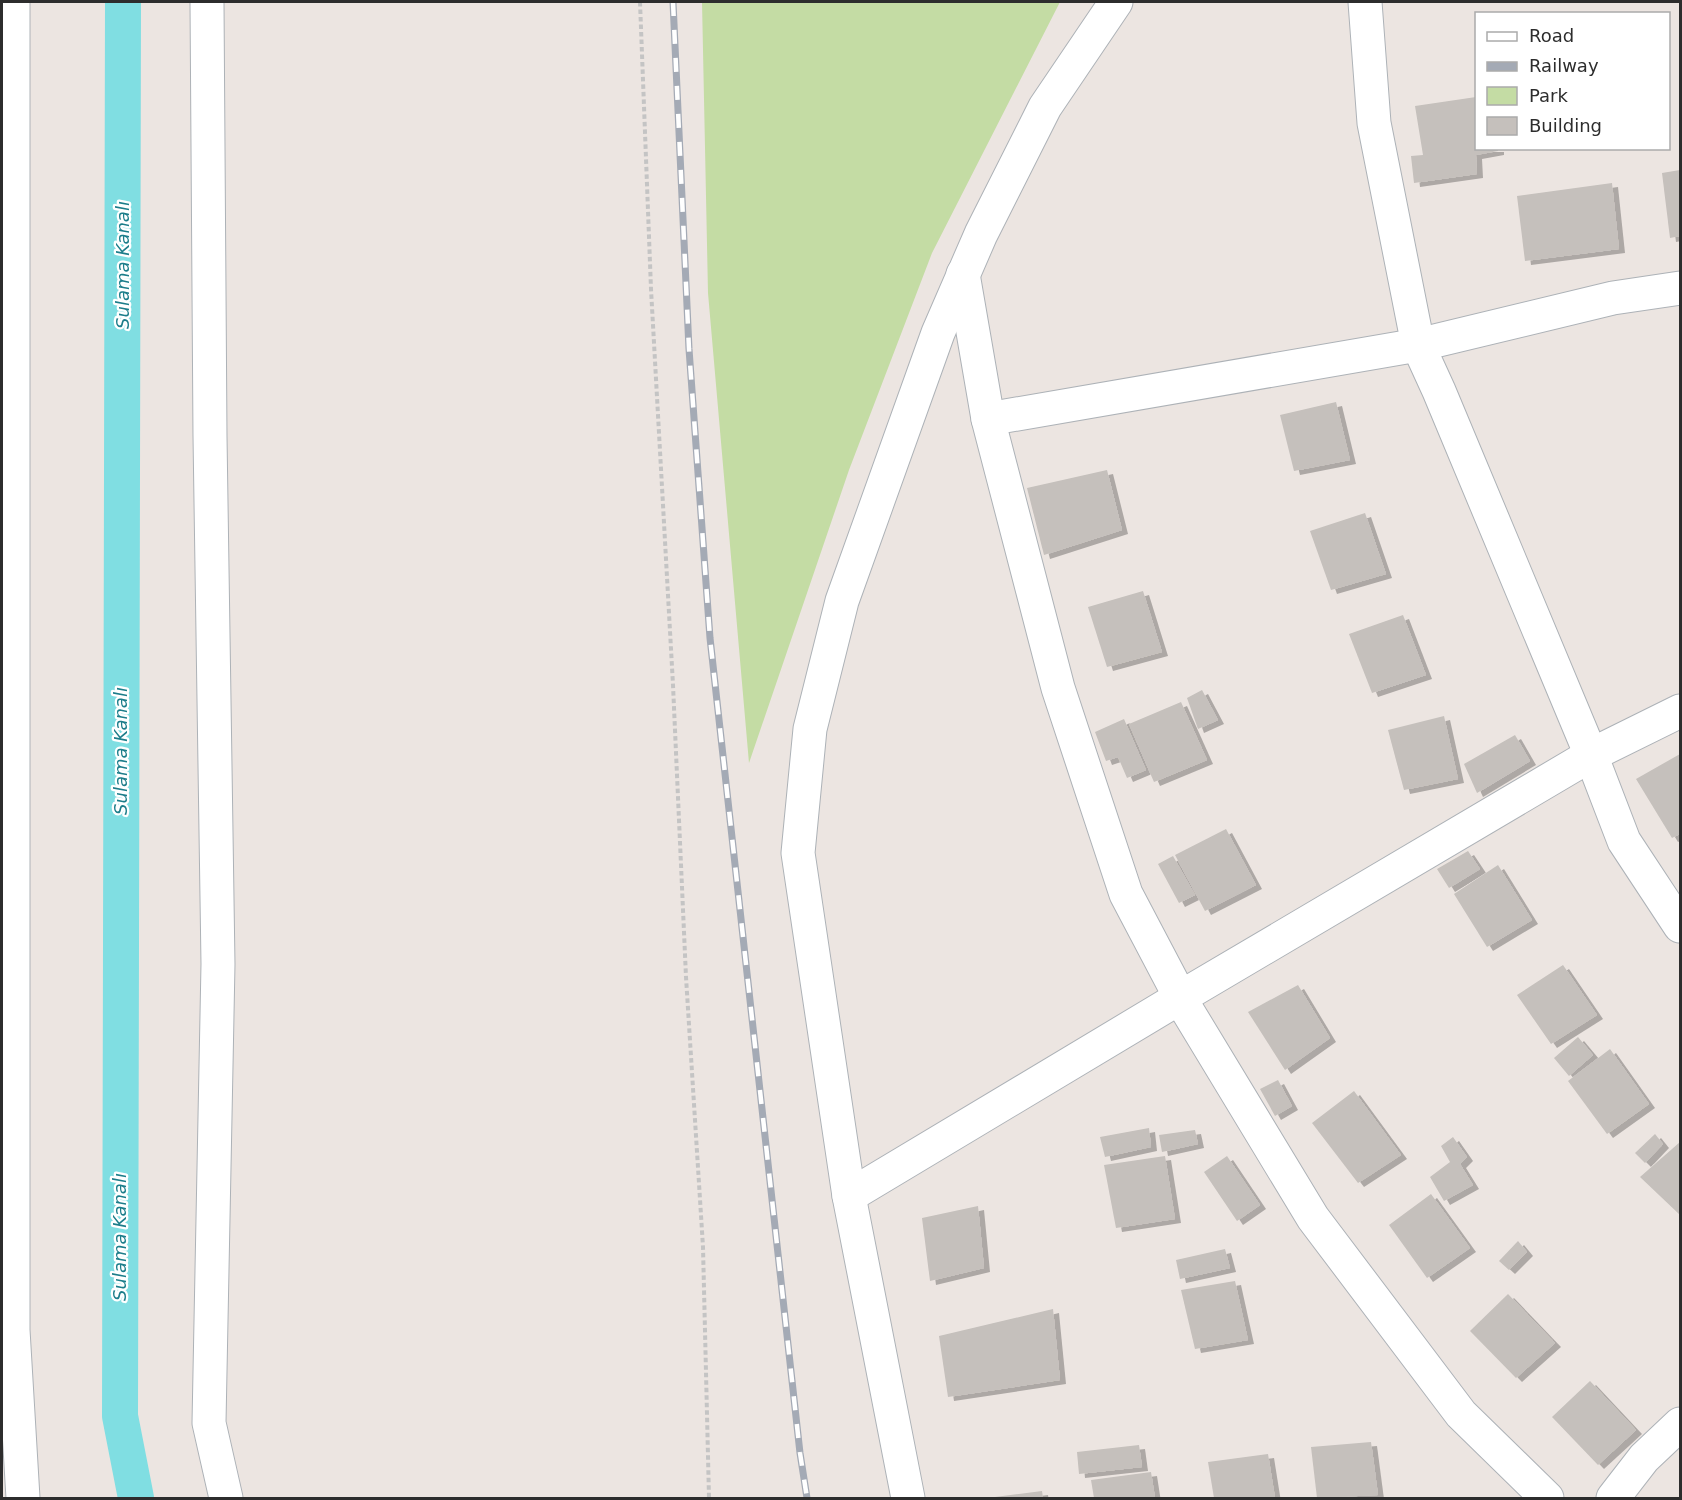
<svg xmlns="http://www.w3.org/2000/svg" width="1682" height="1500" font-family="'DejaVu Sans',sans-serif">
<defs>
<filter id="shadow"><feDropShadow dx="6" dy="4" stdDeviation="0" flood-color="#0004"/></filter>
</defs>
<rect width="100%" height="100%" fill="#ece5e1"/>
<!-- green -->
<path fill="#c4dca4" d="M702 2H1060L932 253 849 470 749 763 708 293Z"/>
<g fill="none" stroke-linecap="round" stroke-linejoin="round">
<!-- canal -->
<path stroke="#80dee2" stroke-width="36" d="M123 2 120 1416 136 1498"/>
</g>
<!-- building -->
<g fill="#c5c0bc" filter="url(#shadow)">
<path d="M1476 97V148H1498V151L1476 155 1477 174 1414 183 1411 156 1423 155 1415 106Z"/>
<path d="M1680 170V236L1670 238 1662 173Z"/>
<path d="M1612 183 1619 249 1525 261 1517 196Z"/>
<path d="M1336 402 1350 460 1294 471 1280 415Z"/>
<path d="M1107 470 1122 530 1044 555 1027 488Z"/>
<path d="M1365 513 1386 574 1331 590 1310 531Z"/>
<path d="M1143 591 1162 652 1107 667 1088 607Z"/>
<path d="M1403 615 1426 675 1372 693 1349 634Z"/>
<path d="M1202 690 1218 720 1198 729 1187 698Z"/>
<path d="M1181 702 1207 760 1154 782 1129 724Z"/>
<path d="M1444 716 1458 779 1404 790 1388 730Z"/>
<path d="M1124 719 1146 770 1127 778 1118 757 1106 761 1095 732Z"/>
<path d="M1515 735 1530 761 1477 793 1464 764Z"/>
<path d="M1680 754V834L1672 838 1636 779Z"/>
<path d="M1226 829 1256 885 1205 911 1175 855Z"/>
<path d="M1468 851 1480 869 1449 888 1437 869Z"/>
<path d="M1173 856 1195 895 1179 903 1158 864Z"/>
<path d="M1498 865 1532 920 1487 947 1454 894Z"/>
<path d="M1563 965 1597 1015 1551 1044 1517 995Z"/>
<path d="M1298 985 1330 1038 1285 1070 1248 1012Z"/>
<path d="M1578 1037 1593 1055 1569 1076 1554 1058Z"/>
<path d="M1610 1049 1649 1104 1607 1134 1568 1081Z"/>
<path d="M1278 1080 1292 1106 1275 1116 1260 1089Z"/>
<path d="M1354 1091 1401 1155 1358 1183 1312 1123Z"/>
<path d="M1149 1128 1151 1147 1105 1157 1100 1137Z"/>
<path d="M1195 1130 1198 1144 1162 1152 1159 1135Z"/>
<path d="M1655 1134 1663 1144 1645 1163 1635 1153Z"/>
<path d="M1453 1137 1467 1157 1460 1164 1473 1185 1444 1201 1430 1177 1450 1162 1441 1146Z"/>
<path d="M1680 1142V1215L1640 1177Z"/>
<path d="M1165 1156 1175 1219 1116 1228 1104 1165Z"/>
<path d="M1227 1156 1260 1205 1237 1221 1204 1172Z"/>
<path d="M1431 1194 1470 1248 1427 1278 1389 1225Z"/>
<path d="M978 1206 984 1268 930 1281 922 1218Z"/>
<path d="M1518 1241 1527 1252 1509 1270 1499 1261Z"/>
<path d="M1225 1249 1230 1268 1180 1279 1176 1260Z"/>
<path d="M1235 1281 1248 1340 1195 1349 1181 1290Z"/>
<path d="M1508 1294 1555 1343 1516 1378 1470 1331Z"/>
<path d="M1053 1309 1060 1380 948 1397 939 1336Z"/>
<path d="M1590 1381 1636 1430 1598 1465 1552 1417Z"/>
<path d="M1371 1442 1378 1495 1317 1498 1311 1447Z"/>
<path d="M1139 1445 1142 1467 1079 1474 1077 1452Z"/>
<path d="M1268 1454 1275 1498H1214L1208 1462Z"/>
<path d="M1151 1472 1155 1498H1094L1091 1480Z"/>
<path d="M1042 1491 1043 1498H995V1497Z"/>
</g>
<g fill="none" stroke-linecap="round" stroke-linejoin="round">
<defs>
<g id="minor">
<path d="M13 2V1330L23 1498"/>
<path d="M207 2 210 436 218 964 209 1423 226 1498"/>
<path d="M1365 2 1374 123 1418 345 1439 391 1591 755 1624 841 1680 926"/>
<path d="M963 274 988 419 1058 688 1126 894 1187 1010 1313 1218 1461 1414 1547 1498"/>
<path d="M988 419 1418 345 1613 298 1680 288"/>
<path d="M849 1196 1181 997 1591 755 1680 711"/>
<path d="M908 1498 849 1196 798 853 810 729 842 601 938 333 981 234 1045 107 1116 2"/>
<path d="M1613 1498 1644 1458 1680 1424"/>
</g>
</defs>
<!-- minor casing -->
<use href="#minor" stroke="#adb2b7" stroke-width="35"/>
<!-- path -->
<path stroke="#c4c4c4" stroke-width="4" stroke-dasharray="4.5 3" stroke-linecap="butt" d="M640 2 651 289 673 685 686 977 703 1247 709 1498"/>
<!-- minor -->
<use href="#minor" stroke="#fff" stroke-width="33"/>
<defs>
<path id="rail" d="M673 2 689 349 710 638 800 1453 807 1498"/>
</defs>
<!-- rail casing -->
<use href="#rail" stroke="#a4aab5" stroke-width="7"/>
<!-- rail -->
<use href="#rail" stroke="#fff" stroke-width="4.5" stroke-dasharray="14" stroke-linecap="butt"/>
</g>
<g text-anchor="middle" stroke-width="4.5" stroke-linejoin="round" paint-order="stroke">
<!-- water labels -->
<g font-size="18" font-style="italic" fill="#1c7d8a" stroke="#fff">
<text transform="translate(123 265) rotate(-90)" y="6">Sulama Kanalı</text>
<text transform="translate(121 751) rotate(-90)" y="6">Sulama Kanalı</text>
<text transform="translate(120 1237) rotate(-90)" y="6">Sulama Kanalı</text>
</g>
</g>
<!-- border -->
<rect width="1682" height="1500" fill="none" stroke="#2d2d2d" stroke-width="6"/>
<!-- legend -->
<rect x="1475" y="12" width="195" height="138" fill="#ffffff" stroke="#ababab" stroke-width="1.5"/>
<rect x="1487" y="32" width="30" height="9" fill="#ffffff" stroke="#ababab" stroke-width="1.5"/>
<text x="1529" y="42" font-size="18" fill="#2d2d2d">Road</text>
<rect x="1487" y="62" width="30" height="9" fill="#a4aab5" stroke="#ababab" stroke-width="1.5"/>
<text x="1529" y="72" font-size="18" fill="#2d2d2d">Railway</text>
<rect x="1487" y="87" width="30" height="18" fill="#c4dca4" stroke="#ababab" stroke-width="1.5"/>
<text x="1529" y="102" font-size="18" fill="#2d2d2d">Park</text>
<rect x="1487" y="117" width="30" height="18" fill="#c5c0bc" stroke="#ababab" stroke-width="1.5"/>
<text x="1529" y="132" font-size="18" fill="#2d2d2d">Building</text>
</svg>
